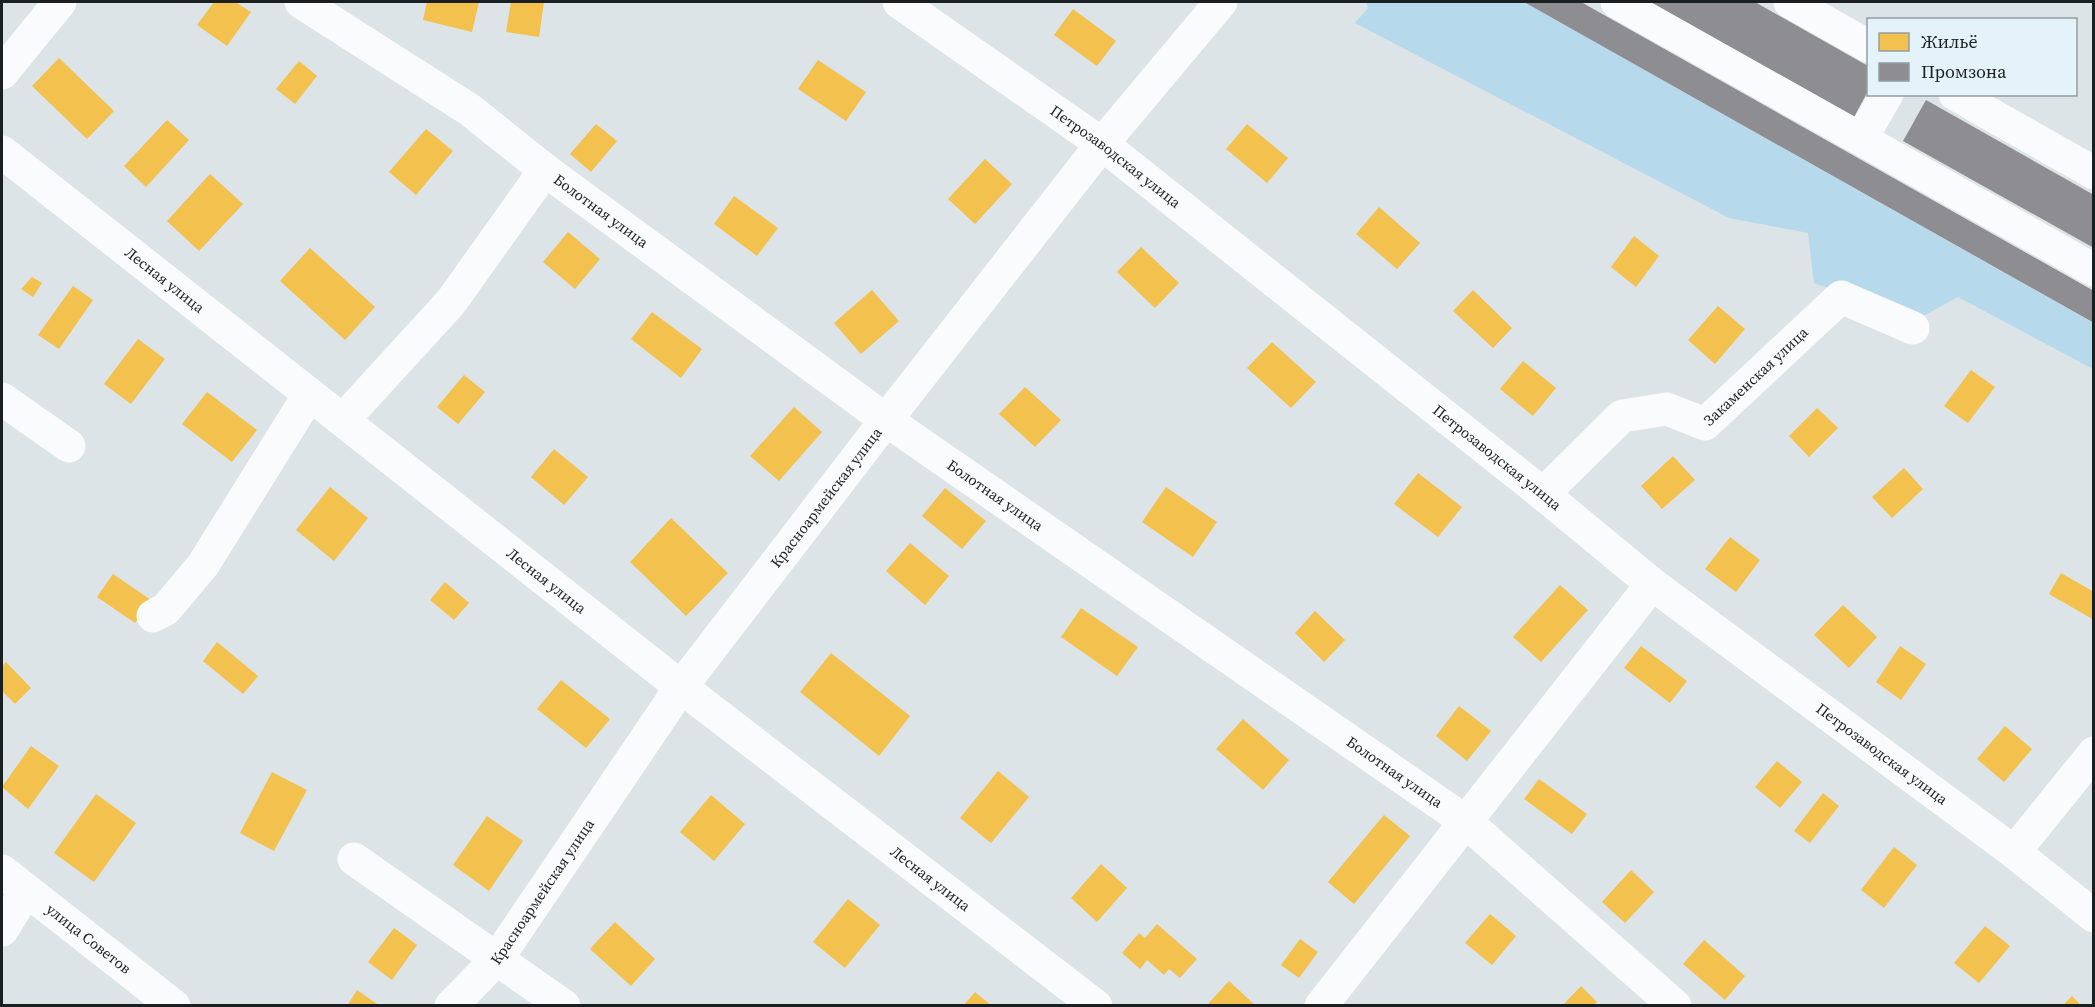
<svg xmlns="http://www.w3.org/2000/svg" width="2095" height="1007" font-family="'Source Serif 4',serif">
<rect width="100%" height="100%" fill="#dce4e8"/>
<!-- green -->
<path fill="#b6d9eb" d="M1366 2H1524L2093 323V369L1958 297 1925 315 1873 304 1814 283 1808 233 1729 218 1355 23 1368 8Z"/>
<!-- homes -->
<g fill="#f2c14e">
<path d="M214 2H235L251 12 227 46 197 25Z"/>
<path d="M427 2H479L472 32 423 20Z"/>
<path d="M511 2H544L539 37 506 32Z"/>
<path d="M1073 9 1116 41 1097 66 1054 35Z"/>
<path d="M59 58 114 111 87 139 32 86Z"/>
<path d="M818 60 866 92 846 121 798 89Z"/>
<path d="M299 61 317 76 295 104 276 89Z"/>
<path d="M167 120 189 140 146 187 124 166Z"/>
<path d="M596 124 617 141 591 172 570 154Z"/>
<path d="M1247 124 1288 158 1267 183 1226 149Z"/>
<path d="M426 129 453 151 416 195 389 172Z"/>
<path d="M985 159 1012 184 975 224 948 199Z"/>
<path d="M210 174 243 204 199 251 167 221Z"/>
<path d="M734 196 778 228 757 256 714 224Z"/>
<path d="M1379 207 1420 243 1397 269 1356 234Z"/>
<path d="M568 232 600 259 575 289 543 262Z"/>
<path d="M1634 236 1659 256 1636 287 1611 267Z"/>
<path d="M1141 247 1179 283 1155 308 1117 272Z"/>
<path d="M310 248 375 307 345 340 280 281Z"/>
<path d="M32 277 42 283 33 297 21 289Z"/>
<path d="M73 286 93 300 59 349 38 335Z"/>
<path d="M872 290 899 321 861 354 834 323Z"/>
<path d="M1473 290 1512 328 1493 348 1453 311Z"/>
<path d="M1718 306 1745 329 1715 364 1688 340Z"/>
<path d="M652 312 702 349 681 378 631 339Z"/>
<path d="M138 339 165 359 131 404 104 384Z"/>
<path d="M1272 342 1316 382 1291 408 1247 368Z"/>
<path d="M1523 361 1556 388 1533 416 1500 389Z"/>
<path d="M1971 370 1995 387 1968 423 1944 406Z"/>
<path d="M464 375 485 392 458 424 437 407Z"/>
<path d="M1025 387 1061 420 1035 447 999 414Z"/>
<path d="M207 392 257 430 232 462 182 424Z"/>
<path d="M794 407 822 432 779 481 750 456Z"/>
<path d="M1817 408 1838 428 1809 457 1789 436Z"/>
<path d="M554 449 588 477 564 505 531 477Z"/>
<path d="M1673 456 1695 480 1662 509 1641 486Z"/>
<path d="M1904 468 1923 489 1892 518 1872 497Z"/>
<path d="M1418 473 1462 507 1438 537 1394 504Z"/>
<path d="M330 487 368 518 334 561 296 530Z"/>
<path d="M1166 487 1217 522 1193 557 1142 522Z"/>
<path d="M945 488 986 521 962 549 922 516Z"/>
<path d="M671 518 728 573 686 616 630 562Z"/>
<path d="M1730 537 1760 560 1736 592 1705 569Z"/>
<path d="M910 543 949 576 925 605 886 571Z"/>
<path d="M2061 573 2094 592V620L2049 594Z"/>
<path d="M113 574 151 600 135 623 97 597Z"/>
<path d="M445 582 469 603 454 620 430 600Z"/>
<path d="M1560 585 1588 610 1541 662 1513 637Z"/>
<path d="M1843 605 1877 637 1849 668 1814 635Z"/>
<path d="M1081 608 1138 647 1117 676 1061 637Z"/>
<path d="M1315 611 1345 640 1324 662 1295 633Z"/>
<path d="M217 642 258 676 243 694 203 661Z"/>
<path d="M1641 646 1687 681 1670 703 1624 668Z"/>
<path d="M1900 646 1926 664 1901 700 1876 682Z"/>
<path d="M831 653 910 716 879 756 800 692Z"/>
<path d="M6 662 31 688 15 704 2 691V666Z"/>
<path d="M561 680 610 719 586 748 537 709Z"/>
<path d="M1459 706 1491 731 1467 761 1436 736Z"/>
<path d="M1243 719 1289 760 1263 790 1216 749Z"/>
<path d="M2005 726 2032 749 2004 782 1977 759Z"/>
<path d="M31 746 59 766 28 809 2 787Z"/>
<path d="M1777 761 1802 782 1780 808 1755 787Z"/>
<path d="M998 771 1029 797 991 843 960 818Z"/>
<path d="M272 772 307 790 274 851 240 833Z"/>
<path d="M1539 779 1587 814 1572 834 1524 799Z"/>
<path d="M1823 793 1839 806 1810 843 1794 831Z"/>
<path d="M96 794 136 823 94 882 54 853Z"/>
<path d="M711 795 745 824 714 861 680 832Z"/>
<path d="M1384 815 1410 836 1354 904 1328 882Z"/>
<path d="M487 816 523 841 489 891 453 865Z"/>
<path d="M1894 847 1917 865 1884 908 1861 890Z"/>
<path d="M1101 864 1127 888 1097 922 1071 898Z"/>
<path d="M1631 870 1654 892 1625 923 1602 902Z"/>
<path d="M848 899 880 925 845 968 813 942Z"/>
<path d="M1490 914 1516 936 1492 965 1465 943Z"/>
<path d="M615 922 655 959 631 986 590 949Z"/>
<path d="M1157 924 1197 959 1180 978 1169 969 1164 975 1147 960 1140 969 1122 953 1139 933 1145 938Z"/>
<path d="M1985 926 2010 946 1979 983 1954 963Z"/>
<path d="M394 928 417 945 392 980 368 962Z"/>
<path d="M1300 939 1318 952 1299 978 1281 965Z"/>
<path d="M1704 940 1745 976 1725 1000 1683 964Z"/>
<path d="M1229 981 1256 1006H1206Z"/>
<path d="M1581 986 1597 1002 1593 1006H1562Z"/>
<path d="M357 990 380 1006H347Z"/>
<path d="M975 992 992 1006H963Z"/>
<path d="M2072 996 2082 1006H2062Z"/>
</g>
<!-- industry -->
<g fill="#8d8d92">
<path d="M1524 2H1581L2094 291V323Z"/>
<path d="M1644 2H1755L1868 66V91L1853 119Z"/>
<path d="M1926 100 2094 195V248L1903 141Z"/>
</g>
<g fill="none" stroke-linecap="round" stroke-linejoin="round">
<!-- minor -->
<g stroke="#fafbfc" stroke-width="33">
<path id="s1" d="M301 2 470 110 545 170 886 420 1465 821 1675 1006"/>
<path id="s2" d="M899 2 1102 144 1543 494 1652 584 2014 852 2094 916"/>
<path d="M1617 2 2094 270"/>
<path d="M1790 2 1868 46"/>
<path d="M2 73 60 2"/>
<path d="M1955 94 2094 173"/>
<path d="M1861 139 1887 94"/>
<path id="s3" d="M2 152 681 687 1096 1006"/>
<path d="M2 399 69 446"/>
<path d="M343 420 451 302 545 170"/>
<path id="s4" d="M1543 494 1622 416 1667 409 1705 424 1841 297 1913 328"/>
<path d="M153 616 166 609 203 565 309 395"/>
<path d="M2014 852 2094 753"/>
<path d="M354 859 564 1006"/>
<path d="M2 930 26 891"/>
<path id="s5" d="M451 1006 497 959 681 687 886 420 1102 144 1221 2"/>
<path d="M1321 1006 1652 584"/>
</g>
<!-- major -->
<path stroke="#fafbfc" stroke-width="33" id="s6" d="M2 871 174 1006"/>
</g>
<g text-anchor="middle" stroke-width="6" stroke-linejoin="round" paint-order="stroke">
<!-- street labels -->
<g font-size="15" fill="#1a1f22" stroke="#e4f2fa">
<text dy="5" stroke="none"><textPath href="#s2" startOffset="266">Петрозаводская улица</textPath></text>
<text dy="5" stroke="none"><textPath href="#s1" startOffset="366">Болотная улица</textPath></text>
<text dy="5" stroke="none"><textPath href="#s3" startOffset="207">Лесная улица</textPath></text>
<text dy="5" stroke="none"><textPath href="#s4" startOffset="267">Закаменская улица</textPath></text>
<text dy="5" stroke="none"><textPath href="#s2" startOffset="752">Петрозаводская улица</textPath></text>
<text dy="5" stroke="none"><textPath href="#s1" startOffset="852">Болотная улица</textPath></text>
<text dy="5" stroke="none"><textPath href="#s5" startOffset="633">Красноармейская улица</textPath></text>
<text dy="5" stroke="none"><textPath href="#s3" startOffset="693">Лесная улица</textPath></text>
<text dy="5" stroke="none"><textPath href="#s2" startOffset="1238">Петрозаводская улица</textPath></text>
<text dy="5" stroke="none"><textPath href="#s1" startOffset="1338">Болотная улица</textPath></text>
<text dy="5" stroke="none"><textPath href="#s3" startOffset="1179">Лесная улица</textPath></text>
<text dy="5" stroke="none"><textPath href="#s5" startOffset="147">Красноармейская улица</textPath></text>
<text dy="5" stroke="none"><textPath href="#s6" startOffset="110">улица Советов</textPath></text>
</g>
</g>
<!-- border -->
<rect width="2095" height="1007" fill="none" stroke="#1a1f22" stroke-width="6"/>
<!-- legend -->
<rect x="1867" y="18" width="210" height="78" fill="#e4f2fa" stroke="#939ea4" stroke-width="1.5"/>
<rect x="1879" y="33" width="30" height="18" fill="#f2c14e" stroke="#939ea4" stroke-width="1.5"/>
<text x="1921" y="48" font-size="18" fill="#1a1f22">Жильё</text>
<rect x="1879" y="63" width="30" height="18" fill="#8d8d92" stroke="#939ea4" stroke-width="1.5"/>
<text x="1921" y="78" font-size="18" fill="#1a1f22">Промзона</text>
</svg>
